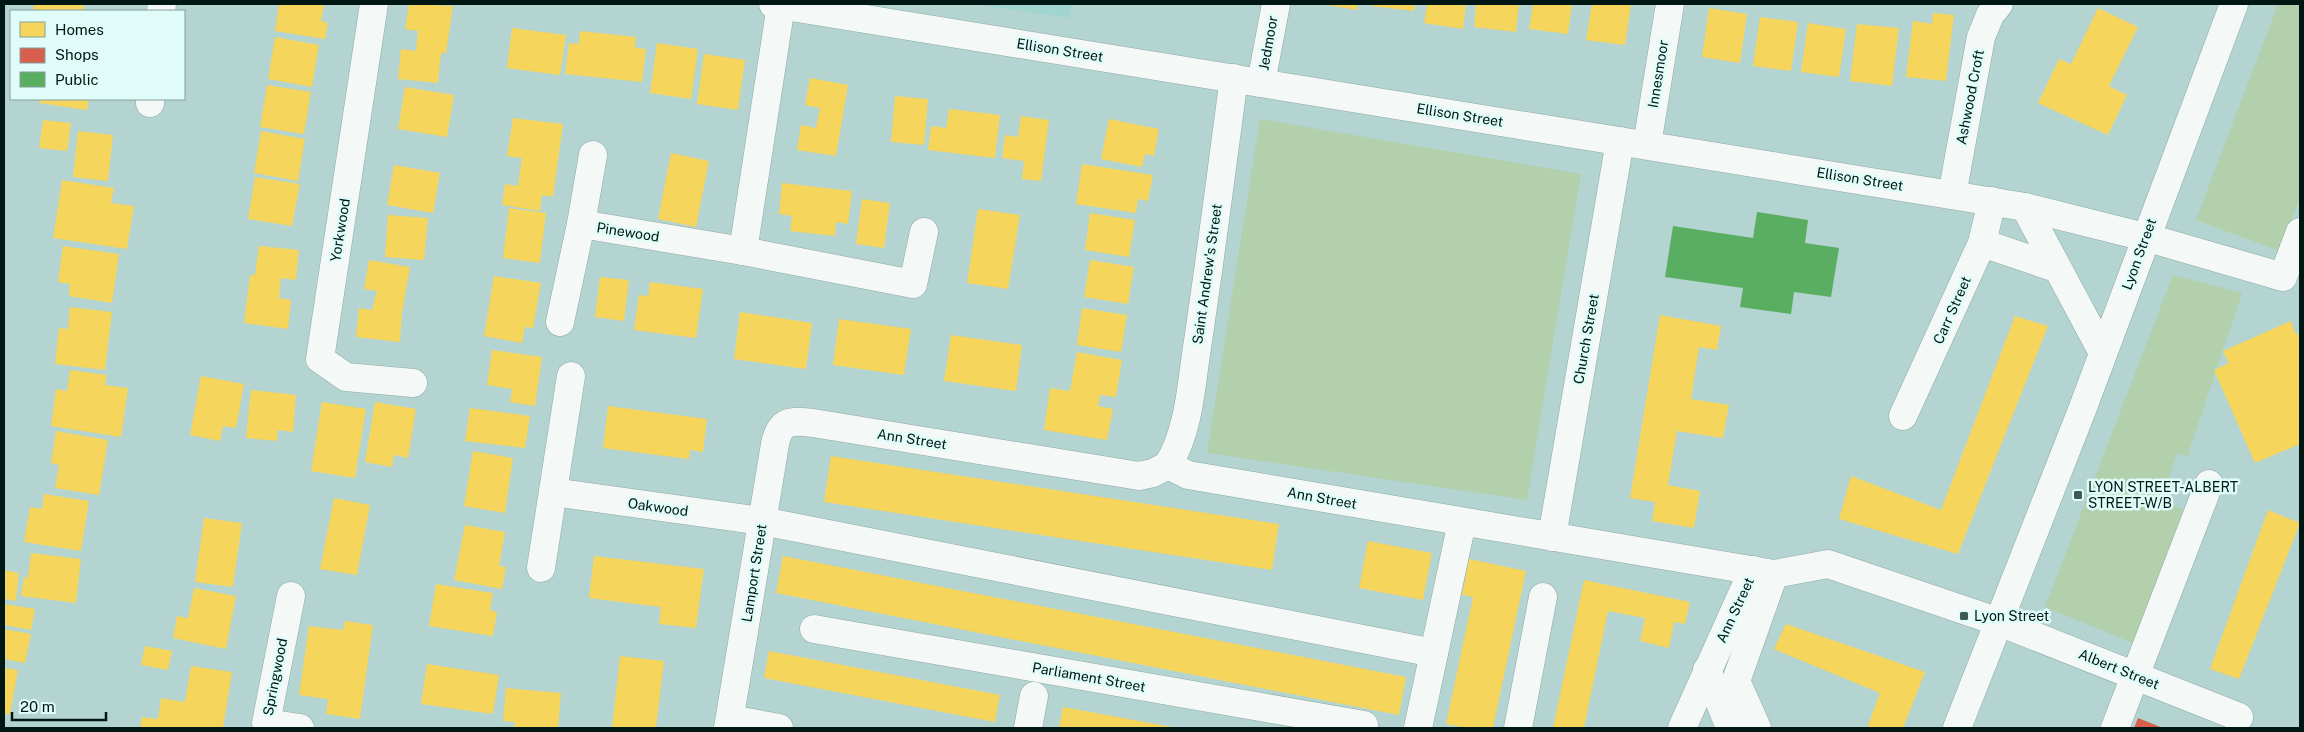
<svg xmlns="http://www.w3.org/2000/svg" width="2304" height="732" viewBox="0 0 2304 732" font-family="'Public Sans',sans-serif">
<rect width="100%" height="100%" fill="#b3d4d0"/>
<polygon fill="#a1d6cf" points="973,4 1072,4 1069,18"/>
<g fill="#b2d0ac">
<polygon points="2278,4 2300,4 2300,197 2280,251 2196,220"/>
<polygon points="1260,119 1581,174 1527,500 1207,453"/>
<polygon points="2173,275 2242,293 2187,457 2177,453 2162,499 2187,512 2133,643 2045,607"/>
</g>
<g fill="#f6d55c">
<polygon points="34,4 84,4 83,11 33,11"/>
<polygon points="279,4 324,4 321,21 328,23 325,39 275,31"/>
<polygon points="409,4 453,6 446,53 441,53 438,83 398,79 401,49 416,51 418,31 405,29"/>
<polygon points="1322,4 1358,4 1357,10"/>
<polygon points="1372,4 1415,4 1414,11 1372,6"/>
<polygon points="1427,4 1466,4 1463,29 1424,23"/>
<polygon points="1476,4 1519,4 1516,32 1474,27"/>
<polygon points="1533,4 1572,4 1568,34 1529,29"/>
<polygon points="1592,4 1631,4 1625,45 1586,40"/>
<polygon points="1709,8 1747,14 1740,63 1702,57"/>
<polygon points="2098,8 2138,27 2109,86 2127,95 2108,135 2038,103 2059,59 2071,64"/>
<polygon points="1933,13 1954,15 1946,81 1906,77 1913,21 1932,24"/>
<polygon points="1760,17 1798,22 1791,71 1753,66"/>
<polygon points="1808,23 1846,29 1839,77 1801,72"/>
<polygon points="1857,24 1899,28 1892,86 1850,81"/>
<polygon points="512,28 566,35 560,75 507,68"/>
<polygon points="580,31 636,37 635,48 646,49 642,82 565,74 569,43 579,44"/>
<polygon points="275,37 319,45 312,87 268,79"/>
<polygon points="657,43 698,49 691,99 650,93"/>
<polygon points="704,54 745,60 738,110 697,104"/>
<polygon points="810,78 848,85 836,156 797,150 801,125 816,128 820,108 805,105"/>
<polygon points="267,85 311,92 304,134 260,127"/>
<polygon points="405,87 454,95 447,137 398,129"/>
<polygon points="895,96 928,99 924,145 891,142"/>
<polygon points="40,99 89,99 87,110 39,103"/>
<polygon points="949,109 1000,115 995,158 928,150 931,126 946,128"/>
<polygon points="1021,116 1049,120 1041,181 1022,179 1024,161 1002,158 1005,135 1018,137"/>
<polygon points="513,118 563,124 553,197 542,195 540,211 502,205 505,184 518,186 522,158 507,156"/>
<polygon points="1109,119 1159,129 1154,156 1145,154 1142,167 1101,159"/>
<polygon points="43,120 71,123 67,151 39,148"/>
<polygon points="78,131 113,135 108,181 73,177"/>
<polygon points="261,131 305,139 298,181 254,173"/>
<polygon points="671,153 709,161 696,227 658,219"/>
<polygon points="1082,164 1153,175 1148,201 1138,199 1136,213 1076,204"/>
<polygon points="394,165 440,173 433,213 387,205"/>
<polygon points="255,177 300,184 292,226 248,219"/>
<polygon points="62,180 114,188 111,203 134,206 127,249 53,238"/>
<polygon points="782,183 852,191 848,224 836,222 835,236 790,231 792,216 779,214"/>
<polygon points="862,199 890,203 884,248 856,244"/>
<polygon points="509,208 546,213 540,263 503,258"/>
<polygon points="978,209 1020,215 1008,289 967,283"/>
<polygon points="1090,213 1135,220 1129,257 1085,250"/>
<polygon points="388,215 428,218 424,260 385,257"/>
<polygon points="63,246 119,254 112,303 69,296 70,284 58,282"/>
<polygon points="259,246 299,250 296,280 281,278 279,298 291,300 288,329 244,323 250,275 255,275"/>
<polygon points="369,260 410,267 402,313 400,342 356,337 359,308 372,310 377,291 364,289"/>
<polygon points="1090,260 1134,267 1128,304 1084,297"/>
<polygon points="494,276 541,283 533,328 525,327 522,343 484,336"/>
<polygon points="600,277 629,280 624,321 595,317"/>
<polygon points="650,282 703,289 696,338 634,330 639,295 648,296"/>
<polygon points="70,307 112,312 105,370 55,364 59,328 68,329"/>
<polygon points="1082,308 1127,315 1121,352 1077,345"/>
<polygon points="740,312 812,323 806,369 734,359"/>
<polygon points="1660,315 1721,326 1717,350 1699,347 1691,399 1729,405 1723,438 1677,431 1668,485 1700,491 1694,528 1652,521 1655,502 1630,498"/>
<polygon points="2015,316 2048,326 1958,554 1839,519 1851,476 1941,510"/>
<polygon points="839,319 911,329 904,375 833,365"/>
<polygon points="2291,321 2296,335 2300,333 2300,444 2255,463 2214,370 2229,363 2223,351"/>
<polygon points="951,335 1022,345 1016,391 944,381"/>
<polygon points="492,350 542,357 535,406 510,402 512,389 487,385"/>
<polygon points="1077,352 1122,360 1116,397 1100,395 1098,406 1113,409 1107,440 1044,430 1050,388 1070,391"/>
<polygon points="70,370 107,375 105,385 128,388 121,437 51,426 56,389 67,391"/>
<polygon points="201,376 244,384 236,428 223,426 220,441 190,435"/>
<polygon points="251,390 296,395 293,432 278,430 277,441 246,438"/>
<polygon points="322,402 366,409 355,478 311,471"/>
<polygon points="375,402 416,409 408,458 394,455 392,467 365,462"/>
<polygon points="608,406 707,419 703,452 690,450 689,459 603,448"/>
<polygon points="470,408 530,416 525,448 465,441"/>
<polygon points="56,431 108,440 99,495 55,488 59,465 51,463"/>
<polygon points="473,451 513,458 505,513 464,506"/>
<polygon points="831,456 1279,524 1272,570 824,502"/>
<polygon points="44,494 89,501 81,551 24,542 30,507 42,509"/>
<polygon points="334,498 370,505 357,575 320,569"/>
<polygon points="2268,510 2300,523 2239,679 2210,669"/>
<polygon points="204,518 242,523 233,587 195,582"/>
<polygon points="465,525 505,532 499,566 506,567 502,589 454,580"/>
<polygon points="1368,541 1432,553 1423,600 1359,588"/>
<polygon points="31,553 81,559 76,603 21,596 24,577 28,578"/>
<polygon points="594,556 704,569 696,628 659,624 661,607 589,598"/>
<polygon points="783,556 1406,677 1399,715 776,593"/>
<polygon points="1469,559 1526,571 1493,728 1466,728 1446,724 1473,597 1462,595"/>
<polygon points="4,570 19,573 16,601 4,599"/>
<polygon points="1584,580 1690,602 1685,624 1674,622 1669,648 1640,641 1645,618 1608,611 1584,728 1553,728"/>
<polygon points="436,584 493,593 490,610 497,612 493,636 429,626"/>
<polygon points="194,588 236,596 226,649 173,638 177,616 188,618"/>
<polygon points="4,604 35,609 31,630 4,625"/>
<polygon points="345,621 373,625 360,719 326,714 328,699 299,695 309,626 343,630"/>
<polygon points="1786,624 1925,672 1903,728 1867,728 1880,693 1774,649"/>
<polygon points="4,629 31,634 25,663 4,659"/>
<polygon points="145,646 172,651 168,670 141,665"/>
<polygon points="769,651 1000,695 995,722 764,678"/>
<polygon points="620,656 664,661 656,728 612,728"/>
<polygon points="427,664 499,675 493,714 421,704"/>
<polygon points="191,666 232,672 223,728 140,728 142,717 158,719 161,698 185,702"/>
<polygon points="4,668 18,670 10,715 4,713"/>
<polygon points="506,688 561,693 558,728 514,728 515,722 503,721"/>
<polygon points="1063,707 1172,727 1172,728 1059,728"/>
</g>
<polygon fill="#d6604d" points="2138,718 2163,728 2134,728"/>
<polygon fill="#5aae61" points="1757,212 1808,220 1805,243 1839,248 1831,297 1794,292 1791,314 1740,307 1743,288 1665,277 1673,226 1753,238"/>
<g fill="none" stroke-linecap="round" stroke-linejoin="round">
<defs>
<g id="minor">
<polyline points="374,4 320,359 346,377 413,383"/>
<polyline points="773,4 2025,207 2145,237 2283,277 2300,232"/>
<polyline points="161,11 162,4"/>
<polyline points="1261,83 1276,4"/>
<polyline points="150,103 150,99"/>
<polyline points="1647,145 1670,4"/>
<polyline points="1952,195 1981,37 1990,15 1999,4"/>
<polyline points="2025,207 2103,353"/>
<polyline points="581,224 593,155"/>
<polyline points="1982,243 2056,268"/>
<polyline points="743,251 913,284 924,232"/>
<polyline points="560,322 581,224 743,251 781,5"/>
<polyline points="1903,416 1982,243 1992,201"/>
<polyline points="1168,465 1188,475 1774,574 1736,681 1757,728"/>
<path d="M1168,465C1190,429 1191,383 1198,341C1211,254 1222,166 1234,78"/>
<polyline points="553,492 762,521 1434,653"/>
<polyline points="1552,537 1620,141"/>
<polyline points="541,568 571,376"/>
<polyline points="1774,574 1828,564 1999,622 2239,717"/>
<polyline points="291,596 266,723 300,728"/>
<polyline points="814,629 1364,725"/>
<polyline points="1707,670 1730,728"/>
<polyline points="730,719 779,728"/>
<path d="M728,728L775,444C780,420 791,420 813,423L1139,476L1153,473L1168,465"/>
<polyline points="1028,728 1034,696"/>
<polyline points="1418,728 1462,522"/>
<polyline points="1518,728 1543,597"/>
<polyline points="1682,728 1753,570"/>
<polyline points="2115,728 2209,484"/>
</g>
<polyline id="major" points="1957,728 2082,410 2234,4"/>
</defs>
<use href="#minor" stroke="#8fa9a6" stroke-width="29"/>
<use href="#major" stroke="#8fa9a6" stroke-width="29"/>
<use href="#minor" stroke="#f4f9f8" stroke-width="28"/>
<use href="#major" stroke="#f4f9f8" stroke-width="28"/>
</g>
<g fill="#3f5956" stroke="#dffcf8" stroke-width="2">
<rect x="2073" y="490" width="10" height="10" rx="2.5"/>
<rect x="1959" y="611" width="10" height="10" rx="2.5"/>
</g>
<g text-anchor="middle" stroke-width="5" stroke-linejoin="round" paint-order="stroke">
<g font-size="14" fill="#011714" stroke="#dffcf8">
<text transform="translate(1268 43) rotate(-80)" y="5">Jedmoor</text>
<text transform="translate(1060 50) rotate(9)" y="5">Ellison Street</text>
<text transform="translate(1658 74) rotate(-81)" y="5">Innesmoor</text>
<text transform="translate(1970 97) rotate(-79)" y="5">Ashwood Croft</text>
<text transform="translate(1460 115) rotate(9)" y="5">Ellison Street</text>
<text transform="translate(1860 179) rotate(9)" y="5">Ellison Street</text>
<text transform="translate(340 230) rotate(-81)" y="5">Yorkwood</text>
<text transform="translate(628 232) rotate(9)" y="5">Pinewood</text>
<text transform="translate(2139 254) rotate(-70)" y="5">Lyon Street</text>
<text transform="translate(1207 274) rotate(-82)" y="5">Saint Andrew's Street</text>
<text transform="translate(1952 310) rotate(-66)" y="5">Carr Street</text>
<text transform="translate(1586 339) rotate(-80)" y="5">Church Street</text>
<text transform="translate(912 439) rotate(9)" y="5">Ann Street</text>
<text transform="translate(1322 498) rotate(10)" y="5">Ann Street</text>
<text transform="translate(658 507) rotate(8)" y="5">Oakwood</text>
<text transform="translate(754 573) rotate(-81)" y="5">Lamport Street</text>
<text transform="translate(1735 610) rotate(-65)" y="5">Ann Street</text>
<text transform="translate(2119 669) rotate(22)" y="5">Albert Street</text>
<text transform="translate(275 677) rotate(-79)" y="5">Springwood</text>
<text transform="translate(1089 677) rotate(10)" y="5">Parliament Street</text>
</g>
<g font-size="14" fill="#011714" stroke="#dffcf8" text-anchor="start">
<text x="2088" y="492">LYON STREET-ALBERT<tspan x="2088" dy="16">STREET-W/B</tspan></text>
<text x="1974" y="621">Lyon Street</text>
</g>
</g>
<rect width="2304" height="732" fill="none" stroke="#011714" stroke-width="10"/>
<rect x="10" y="10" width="175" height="90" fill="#dffcf8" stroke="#86a09d"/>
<rect x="20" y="22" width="25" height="15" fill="#f6d55c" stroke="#86a09d"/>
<text x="55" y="35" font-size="15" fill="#011714">Homes</text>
<rect x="20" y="48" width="25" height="15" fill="#d6604d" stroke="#86a09d"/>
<text x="55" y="60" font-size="15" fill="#011714">Shops</text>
<rect x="20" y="72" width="25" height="15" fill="#5aae61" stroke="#86a09d"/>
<text x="55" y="85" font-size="15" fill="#011714">Public</text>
<path d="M12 712v8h94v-8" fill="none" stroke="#011714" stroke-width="2.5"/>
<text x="20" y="712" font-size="15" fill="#011714" stroke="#dffcf8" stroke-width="4" paint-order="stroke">20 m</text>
</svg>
